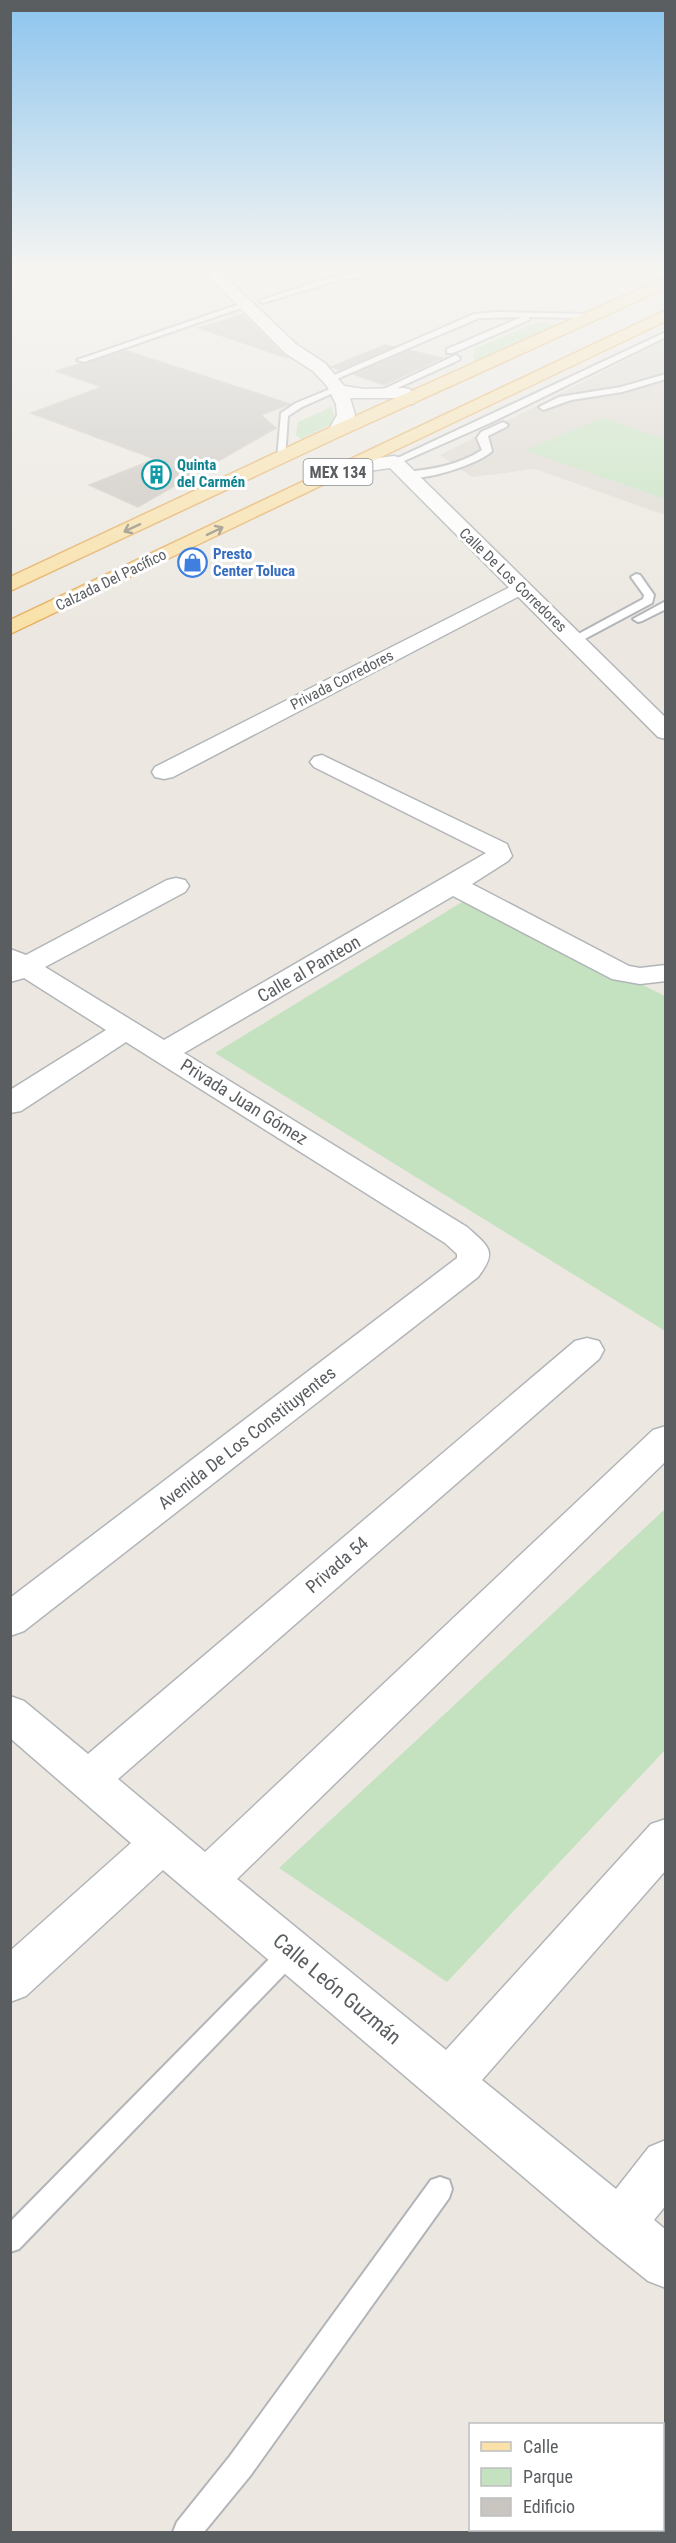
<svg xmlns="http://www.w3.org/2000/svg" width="676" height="2543" viewBox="0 0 676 2543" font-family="'Roboto Condensed',sans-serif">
<rect width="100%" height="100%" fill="#ece8e1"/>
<polygon fill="#ded9d2" points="665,340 665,515 535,469 472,477 440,455"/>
<g fill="#c4e2bf">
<polygon points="410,270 479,270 450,280"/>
<polygon points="535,323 565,324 474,363 474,349"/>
<polygon points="330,404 336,422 301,439 296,435 298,422 329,408"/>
<polygon points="602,418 665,439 665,499 525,450"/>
<polygon points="467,899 665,996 665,1331 215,1053"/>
<polygon points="665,1509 665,1750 447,1982 279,1868"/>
</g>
<g fill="#c9c5c0" stroke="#d0c9c0" stroke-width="1.5">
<polygon points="243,314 283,355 288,358 198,328"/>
<polygon points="385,345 393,347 340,370 331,367"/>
<polygon points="124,350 290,404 261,415 276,428 138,507 89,485 155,459 31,413 102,387 56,371"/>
<polygon points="409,350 442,358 384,385 353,374"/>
</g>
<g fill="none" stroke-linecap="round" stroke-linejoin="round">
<defs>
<g id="lane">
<polygon points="378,270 393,270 332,282 263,303 259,301 328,278"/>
<polygon points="243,303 250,305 84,362 77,360"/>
<polygon points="497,312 589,314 593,316 589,318 529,317 529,320 453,353 447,353 447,349 522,317 479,318 332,381 325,379 474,314"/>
<polygon points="666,332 666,337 490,423 397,464 389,462"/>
<polygon points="456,355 460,358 459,360 378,397 371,395"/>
<polygon points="666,374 666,379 622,392 571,400 543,410 539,407 559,397 621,387"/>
<polygon points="335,387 342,389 302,407 288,416 285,458 277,460 281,413 296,403"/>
<path d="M503,422L508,425L506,427L488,436L492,451C479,464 417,485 402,475L407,472C434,469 459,465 482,450L477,438L481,432Z"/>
<polygon points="636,574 640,575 654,595 652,603 579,642 571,642 571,638 643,599 644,595 631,577"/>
<polygon points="666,601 666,609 642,621 638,622 633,619"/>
<polygon points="292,1941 300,1944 303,1951 300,1958 19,2249 10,2252 10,2222 284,1944"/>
<polygon points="440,2177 449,2180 452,2189 449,2198 250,2476 204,2532 173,2532 177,2522 230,2456 431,2180"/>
</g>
<g id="street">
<polygon points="520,582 527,584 530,588 527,592 173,777 164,779 155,777 152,772 155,767"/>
<path d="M322,755L507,844L512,856L508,861L472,884L629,966L640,968L666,965V981L640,984L612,979L453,896L184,1053L467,1227C489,1247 498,1251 478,1277L24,1631L10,1636V1598L457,1258V1254L445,1243L126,1042L21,1111L10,1113V1090L106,1030L24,978L10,982V949L26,955L167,880L176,878L185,880L189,886L185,892L45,967L164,1040L486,853L314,767L310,762L314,757Z"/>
<polygon points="587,1338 599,1341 604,1350 599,1359 118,1779 205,1852 653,1430 666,1426 666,1461 237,1879 446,2050 651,1824 666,1819 666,1870 482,2080 616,2189 649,2147 666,2140 666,2205 654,2220 666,2230 666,2288 648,2281 601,2243 163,1870 26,1996 10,2002 10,1951 131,1843 10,1738 10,1696 24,1701 88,1754 575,1341"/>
</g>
<g id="secondary">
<polygon points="203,270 218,270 297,345 325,363 344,386 364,389 404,388 410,389 416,400 413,404 401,404 398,398 350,398 355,415 343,435 331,435 328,431 337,415 336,404 327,386 313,371 285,353"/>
<polygon points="394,456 401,458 666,718 666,739 658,737 390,468 347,474 340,472 338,468 340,464 347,462"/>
</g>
<g id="primary">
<polygon points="666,277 666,288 343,435 10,591 10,577 331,427"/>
<polygon points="666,310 666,321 10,634 10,620"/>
</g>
</defs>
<use href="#lane" stroke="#b2b5b8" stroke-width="4"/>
<use href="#street" stroke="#b2b5b8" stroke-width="3"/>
<use href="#secondary" stroke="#b1b5b8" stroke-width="3"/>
<use href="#primary" stroke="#e6ae5f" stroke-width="3"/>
<use href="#lane" fill="#fff" fill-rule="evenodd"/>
<use href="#street" fill="#fff" fill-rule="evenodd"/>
<use href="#secondary" fill="#fff" fill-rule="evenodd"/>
<use href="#primary" fill="#f9e1a9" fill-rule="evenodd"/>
</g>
<defs><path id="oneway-shaft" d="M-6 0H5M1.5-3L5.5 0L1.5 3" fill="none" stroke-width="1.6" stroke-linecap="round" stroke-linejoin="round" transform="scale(1.5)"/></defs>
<g stroke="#928c7a">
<use href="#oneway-shaft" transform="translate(132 528) rotate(155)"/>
<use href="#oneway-shaft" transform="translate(215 531) rotate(-26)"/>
</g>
<linearGradient id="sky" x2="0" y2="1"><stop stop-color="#8dc5ee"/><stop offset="0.43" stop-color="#f6f5f2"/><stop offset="1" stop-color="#f6f5f2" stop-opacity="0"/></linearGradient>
<rect width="676" height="626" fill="url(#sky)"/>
<defs>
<symbol id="building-ring" viewBox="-11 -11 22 22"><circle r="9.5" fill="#fff" stroke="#0f9aa8" stroke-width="1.5"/><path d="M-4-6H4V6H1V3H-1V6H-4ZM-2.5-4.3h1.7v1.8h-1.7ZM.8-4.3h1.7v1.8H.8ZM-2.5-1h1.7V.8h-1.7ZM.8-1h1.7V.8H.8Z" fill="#0f9aa8"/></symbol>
<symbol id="shop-ring" viewBox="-11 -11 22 22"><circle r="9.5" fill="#fff" stroke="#3f7fe0" stroke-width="1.5"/><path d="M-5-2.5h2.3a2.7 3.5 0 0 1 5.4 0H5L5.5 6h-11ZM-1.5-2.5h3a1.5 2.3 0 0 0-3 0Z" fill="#3f7fe0"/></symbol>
</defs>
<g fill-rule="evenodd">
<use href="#building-ring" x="140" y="458" width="33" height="33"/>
<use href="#shop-ring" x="176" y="546" width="33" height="33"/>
</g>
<g text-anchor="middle" stroke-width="6" stroke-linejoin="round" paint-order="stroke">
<g font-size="15" font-weight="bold" fill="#0d838f" stroke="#fff" text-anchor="start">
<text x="177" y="470">Quinta<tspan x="177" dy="17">del Carmén</tspan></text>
</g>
<g font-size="15" font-weight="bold" fill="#366cbe" stroke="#fff" text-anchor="start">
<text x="213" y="559">Presto<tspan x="213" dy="17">Center Toluca</tspan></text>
</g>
<g font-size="15" fill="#5a5e61" stroke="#fff">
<text transform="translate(111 580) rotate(-26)" y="5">Calzada Del Pacífico</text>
<text transform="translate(513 580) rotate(44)" y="5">Calle De Los Corredores</text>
<text transform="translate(342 680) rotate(-27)" y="5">Privada Corredores</text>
</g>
<rect fill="#fff" stroke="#8c8e90" stroke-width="1.5" x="303.5" y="459" width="69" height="26" rx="4.5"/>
<g font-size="16" font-weight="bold" fill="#5a5e61">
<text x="338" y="478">MEX 134</text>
</g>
<g font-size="18" fill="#5a5e61" stroke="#fff">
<text transform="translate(309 969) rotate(-30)" y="6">Calle al Panteon</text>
<text transform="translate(244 1102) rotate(32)" y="6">Privada Juan Gómez</text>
<text transform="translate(247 1438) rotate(-38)" y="6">Avenida De Los Constituyentes</text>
<text transform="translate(337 1565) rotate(-41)" y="6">Privada 54</text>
</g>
<g font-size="21" fill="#5a5e61" stroke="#fff">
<text transform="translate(337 1989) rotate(40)" y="7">Calle León Guzmán</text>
</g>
</g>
<rect width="676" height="2543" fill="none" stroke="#5a5e61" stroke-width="24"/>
<rect x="469" y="2423" width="195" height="108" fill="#ffffff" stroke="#bdbfc0" stroke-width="1.5"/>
<rect x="481" y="2442" width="30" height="9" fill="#f9e1a9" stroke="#bdbfc0" stroke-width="1.5"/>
<text x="523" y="2453" font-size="18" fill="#5a5e61">Calle</text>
<rect x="481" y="2468" width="30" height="18" fill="#c4e2bf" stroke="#bdbfc0" stroke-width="1.5"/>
<text x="523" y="2483" font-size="18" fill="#5a5e61">Parque</text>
<rect x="481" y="2498" width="30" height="18" fill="#c9c5c0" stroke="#bdbfc0" stroke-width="1.5"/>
<text x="523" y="2513" font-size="18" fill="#5a5e61">Edificio</text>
</svg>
